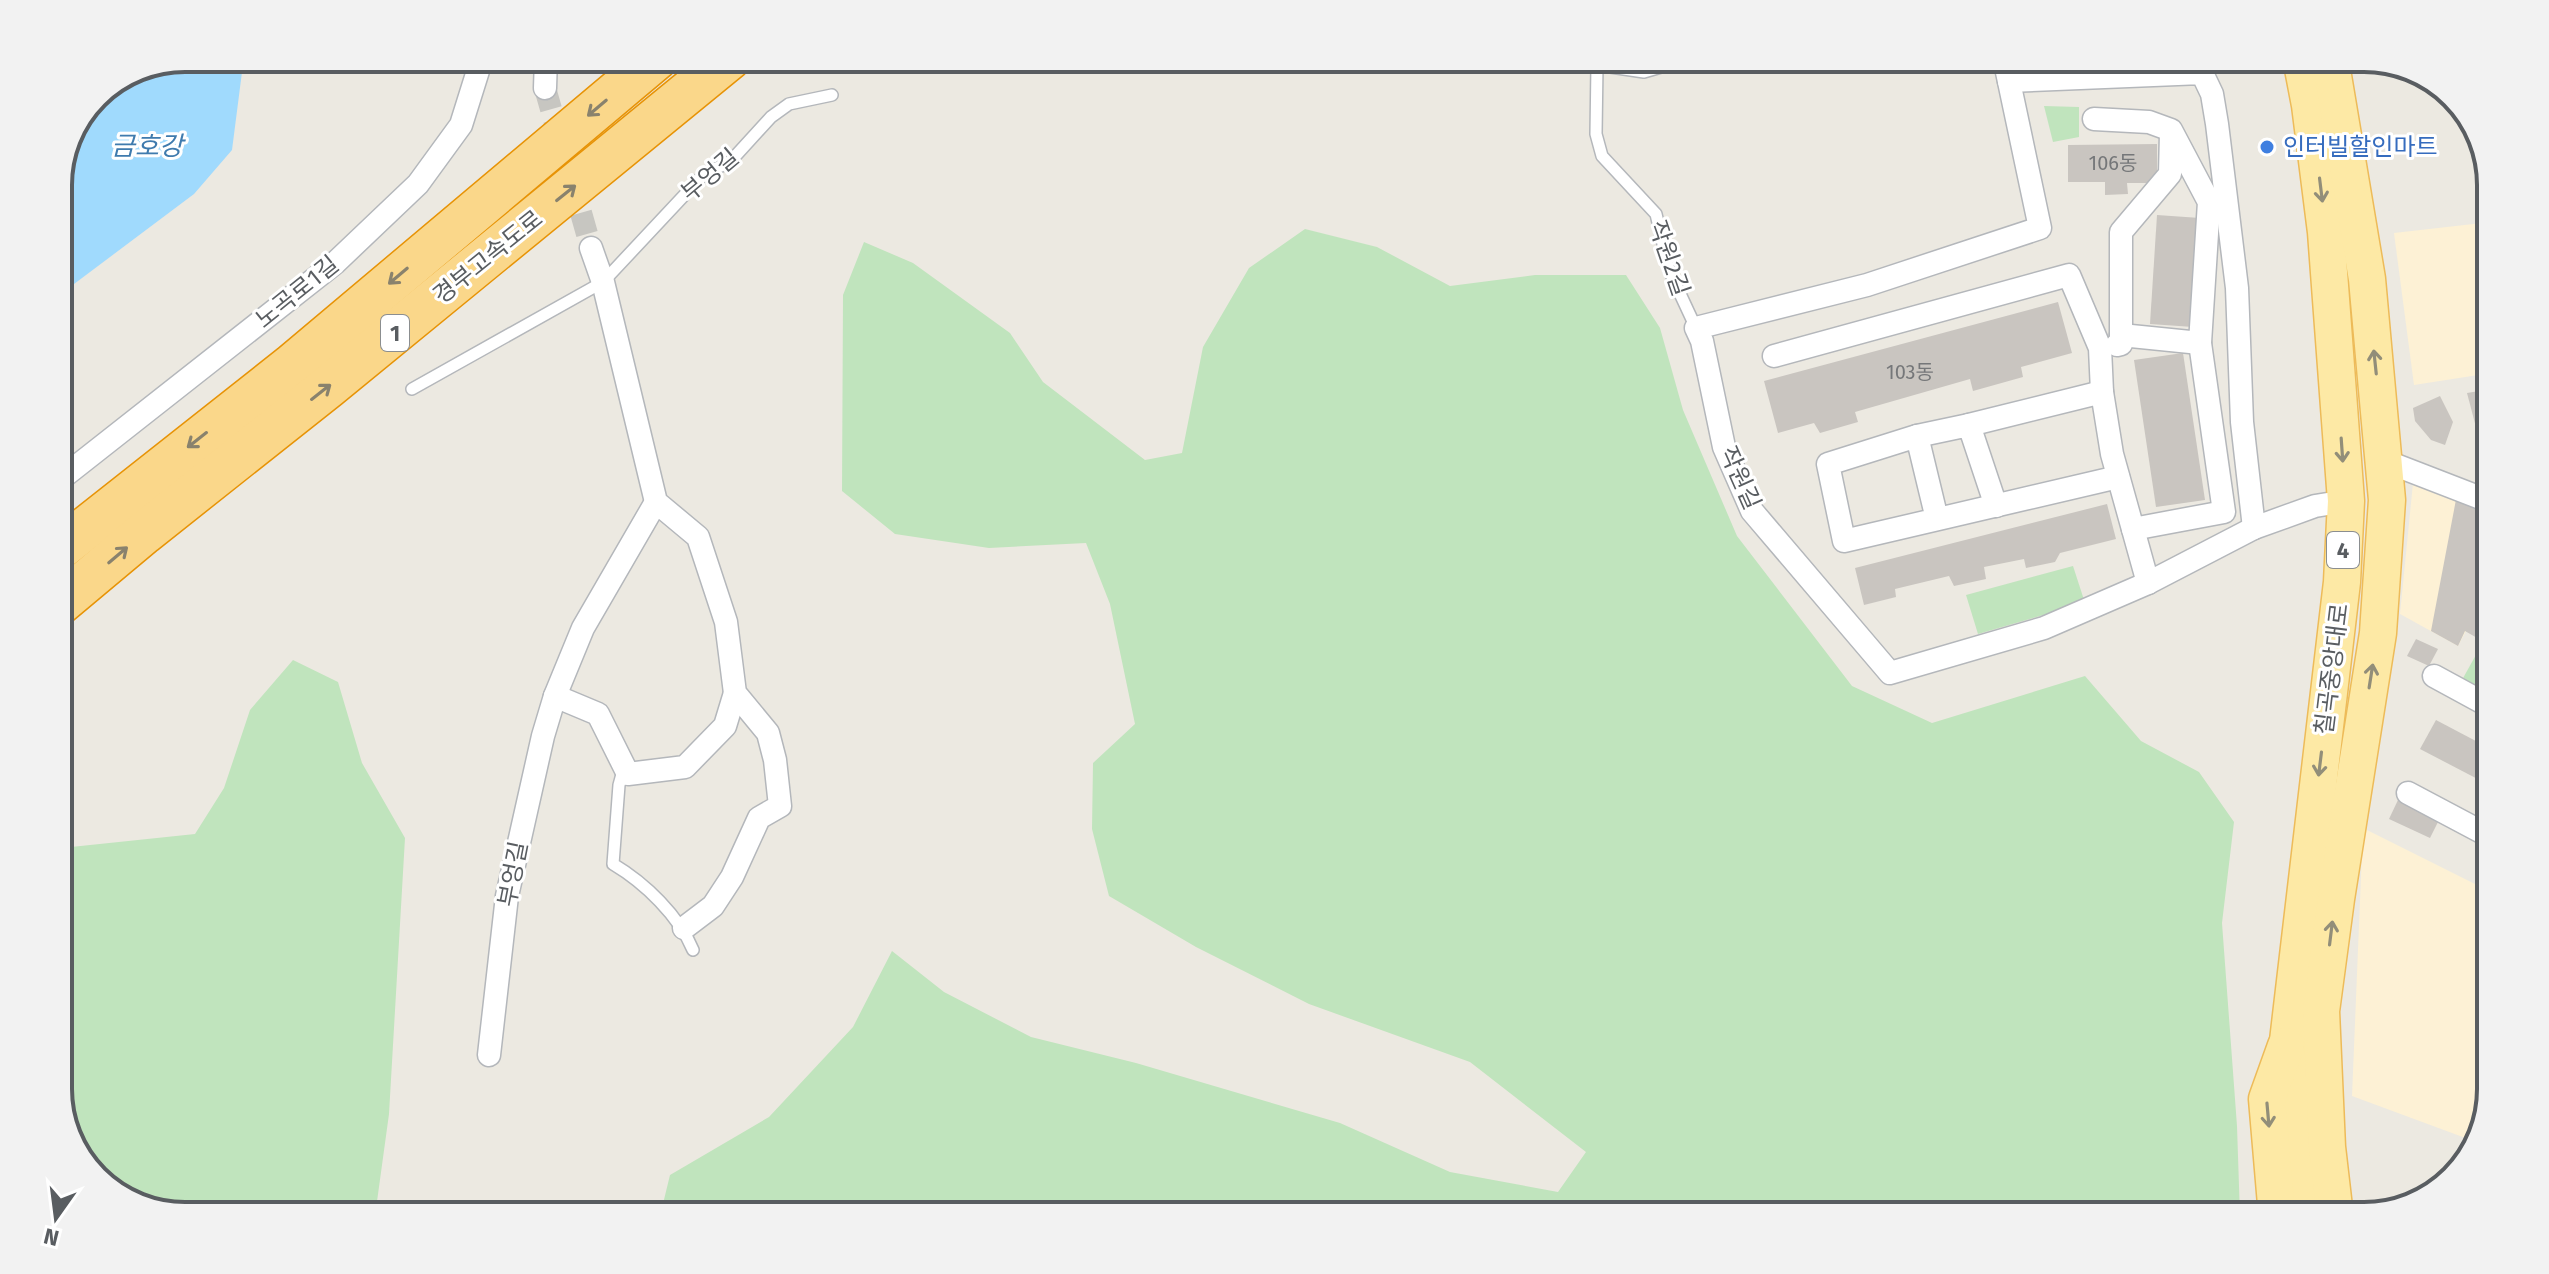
<svg xmlns="http://www.w3.org/2000/svg" width="2549" height="1274" viewBox="0 0 2549 1274" font-family="'Fira Sans','Noto Sans KR',sans-serif">
<rect width="100%" height="100%" fill="#ece9e1"/>
<g fill="#fdf1d5">
<polygon points="2491,222 2491,373 2414,385 2394,233"/>
<polygon points="2414,473 2491,502 2466,631 2458,646 2400,614"/>
<polygon points="2363,828 2491,892 2491,1089 2479,1143 2352,1096"/>
</g>
<g fill="#c0e4bd">
<polygon points="2044,106 2079,107 2079,137 2053,142"/>
<polygon points="1305,229 1377,247 1450,286 1535,275 1626,275 1660,328 1683,410 1737,536 1852,686 1932,723 2085,676 2141,741 2199,772 2234,822 2222,923 2237,1126 2240,1216 660,1216 670,1175 769,1117 853,1027 892,951 944,992 1031,1037 1136,1063 1340,1123 1450,1172 1558,1192 1586,1152 1470,1062 1309,1004 1196,947 1109,896 1092,829 1093,763 1135,724 1110,604 1086,543 989,548 895,534 842,491 843,295 864,242 913,263 1010,333 1043,382 1145,460 1182,453 1203,347 1249,268"/>
<polygon points="2073,566 2085,603 1978,634 1966,595"/>
<polygon points="2477,653 2491,660 2491,695 2462,680"/>
<polygon points="293,660 338,682 362,763 405,838 389,1114 375,1216 185,1216 129,1203 80,1160 58,1098 58,845 71,847 195,834 224,788 250,710"/>
</g>
<polygon fill="#a0dafd" points="185,58 252,58 242,72 232,150 194,194 58,296 58,177 96,95"/>
<g fill="#c9c5c0">
<polygon points="2381,62 2412,69 2384,73"/>
<polygon points="2157,144 2157,183 2127,183 2128,194 2105,195 2105,182 2068,182 2068,145"/>
<polygon points="2157,215 2200,218 2193,327 2150,324"/>
<polygon points="2058,302 2072,353 2021,367 2023,377 1973,391 1970,379 1855,412 1858,422 1820,433 1814,423 1778,433 1764,381"/>
<polygon points="2183,353 2205,500 2156,507 2134,360"/>
<polygon points="2491,389 2491,436 2477,431 2467,393"/>
<polygon points="2440,396 2453,422 2445,445 2431,440 2415,421 2413,408"/>
<polygon points="2458,489 2491,502 2491,646 2465,631 2458,646 2431,631"/>
<polygon points="2107,504 2116,539 2060,553 2055,562 2026,568 2024,559 1984,567 1986,579 1954,586 1949,576 1895,589 1896,597 1864,605 1855,568"/>
<polygon points="2416,639 2438,649 2429,666 2407,656"/>
<polygon points="2436,720 2491,749 2491,786 2420,749"/>
<polygon points="2398,800 2439,820 2430,838 2389,819"/>
<polygon points="2489,1092 2490,1092 2479,1143 2469,1139"/>
</g>
<g fill="none" stroke-linecap="round" stroke-linejoin="round">
<g stroke="#c7c6c1" stroke-width="22" stroke-dasharray="22 11" stroke-linecap="butt">
<polyline points="545,88 561,144"/>
<polyline points="572,181 591,248"/>
</g>
<defs>
<g id="service">
<polyline points="1692,58 1644,72 1597,65 1596,134 1602,156 1656,214 1669,270 1696,328"/>
<polyline points="412,389 603,282 706,172 729,163 771,117 789,104 832,95"/>
<path d="M624,767L619,785L613,864C645,883 679,916 693,950"/>
</g>
<g id="minor">
<polyline points="2004,58 2040,228 1867,285 1696,328 1702,341 1724,447 1752,511 1890,673 2044,628 2148,583 2254,528 2315,506 2346,501"/>
<polyline points="2009,81 2202,73 2212,94 2217,124 2237,288 2242,422 2254,528"/>
<polyline points="545,88 546,58"/>
<polyline points="2094,119 2149,122 2171,130 2209,202 2200,343 2121,335"/>
<polyline points="591,248 603,282 656,502 698,537 726,622 735,693 768,733 775,760 780,806 759,818 732,877 713,906 684,928"/>
<polyline points="2117,345 2121,344 2121,232 2170,174 2171,133"/>
<polyline points="1774,356 2069,275 2100,348 2102,392 2112,454 2148,583"/>
<polyline points="1969,425 2102,392"/>
<polyline points="1917,436 1969,425 1996,506"/>
<polyline points="2385,461 2491,502"/>
<polyline points="58,481 335,263 418,184 461,125 482,58"/>
<polyline points="1937,519 1917,436 1828,464 1844,541 2118,477"/>
<polyline points="2133,529 2224,512 2200,343"/>
<polyline points="2434,676 2491,707"/>
<polyline points="555,696 598,714 628,774 685,767 725,726 735,693"/>
<polyline points="2408,793 2491,837"/>
<polyline points="489,1055 507,896 543,736 555,696 583,628 656,502"/>
</g>
<g id="primary">
<polyline points="2301,58 2310,105 2326,232 2346,501 2342,582 2288,1041 2304,1216"/>
<polyline points="2330,58 2367,279 2387,500 2378,633 2336,899 2321,1011 2327,1147 2335,1216"/>
<polyline points="2277,1216 2267,1099 2286,1046"/>
</g>
<g id="motorway">
<polyline points="58,550 291,366 657,58"/>
<polyline points="58,605 144,533 328,387 730,58"/>
</g>
</defs>
<use href="#service" stroke="#b4b7bb" stroke-width="14"/>
<use href="#minor" stroke="#b4b7bb" stroke-width="25"/>
<use href="#primary" stroke="#edbb59" stroke-width="39"/>
<use href="#motorway" stroke="#e79306" stroke-width="45"/>
<use href="#service" stroke="#fff" stroke-width="11"/>
<use href="#minor" stroke="#fff" stroke-width="22"/>
<use href="#primary" stroke="#fde9a5" stroke-width="36"/>
<use href="#motorway" stroke="#fad78a" stroke-width="42"/>
</g>
<defs><path id="oneway-shaft" d="M-6 0H5M1.5-3L5.5 0L1.5 3" fill="none" stroke-width="1.6" stroke-linecap="round" stroke-linejoin="round" transform="scale(2)"/></defs>
<g stroke="#89826d">
<use href="#oneway-shaft" transform="translate(597 108) rotate(140)"/>
<use href="#oneway-shaft" transform="translate(566 193) rotate(-39)"/>
<use href="#oneway-shaft" transform="translate(398 276) rotate(140)"/>
<use href="#oneway-shaft" transform="translate(321 392) rotate(-38)"/>
<use href="#oneway-shaft" transform="translate(197 440) rotate(142)"/>
<use href="#oneway-shaft" transform="translate(118 555) rotate(-40)"/>
</g>
<g stroke="#928e79">
<use href="#oneway-shaft" transform="translate(2321 190) rotate(83)"/>
<use href="#oneway-shaft" transform="translate(2375 362) rotate(-96)"/>
<use href="#oneway-shaft" transform="translate(2342 450) rotate(86)"/>
<use href="#oneway-shaft" transform="translate(2371 676) rotate(-81)"/>
<use href="#oneway-shaft" transform="translate(2320 764) rotate(97)"/>
<use href="#oneway-shaft" transform="translate(2331 933) rotate(-83)"/>
<use href="#oneway-shaft" transform="translate(2268 1115) rotate(85)"/>
</g>
<circle fill="#3f7fe0" stroke="#fff" stroke-width="3" cx="2267" cy="147" r="8"/>
<g text-anchor="middle" stroke-width="6" stroke-linejoin="round" paint-order="stroke">
<g font-size="20" fill="#757779">
<text x="2113" y="170">106동</text>
<text x="1910" y="379">103동</text>
</g>
<g fill="#fff" stroke="#8b8e90" stroke-width="2">
<rect x="381" y="315" width="28" height="36" rx="6"/>
<rect x="2327" y="532" width="32" height="36" rx="6"/>
</g>
<g font-size="22" font-weight="bold" fill="#595d61">
<text x="395" y="341">1</text>
<text x="2343" y="558">4</text>
</g>
<g font-size="24" fill="#366cbe" stroke="#fff" text-anchor="start">
<text x="2283" y="155">인터빌할인마트</text>
</g>
<g font-size="24" fill="#595d61" stroke="#fff">
<text transform="translate(710 175) rotate(-40)" y="8">부엉길</text>
<text transform="translate(488 257) rotate(-39)" y="8">경부고속도로</text>
<text transform="translate(1669 258) rotate(71)" y="8">작원2길</text>
<text transform="translate(297 292) rotate(-39)" y="8">노곡로1길</text>
<text transform="translate(1740 478) rotate(66)" y="8">작원길</text>
<text transform="translate(2332 669) rotate(-83)" y="8">칠곡중앙대로</text>
<text transform="translate(513 874) rotate(-79)" y="8">부엉길</text>
</g>
<g font-size="26" font-style="italic" fill="#3f7bae" stroke="#fff">
<text x="147" y="155">금호강</text>
</g>
</g>
<path d="M0 0H2549V1274H0ZM185 72H2364A113 113 0 0 1 2477 185V1089A113 113 0 0 1 2364 1202H185A113 113 0 0 1 72 1089V185A113 113 0 0 1 185 72Z" fill="#f2f2f2" fill-rule="evenodd"/>
<path fill="none" stroke="#595d61" stroke-width="4" d="M185 72H2364A113 113 0 0 1 2477 185V1089A113 113 0 0 1 2364 1202H185A113 113 0 0 1 72 1089V185A113 113 0 0 1 185 72Z"/>
<g transform="translate(56 1218) rotate(194)" stroke="#ffffff" stroke-width="6" paint-order="stroke">
<path d="M0-6L14 30L0 20L-14 30Z" fill="#595d61"/>
<text y="-12" font-size="22" font-weight="bold" text-anchor="middle" fill="#595d61">N</text>
</g>
</svg>
